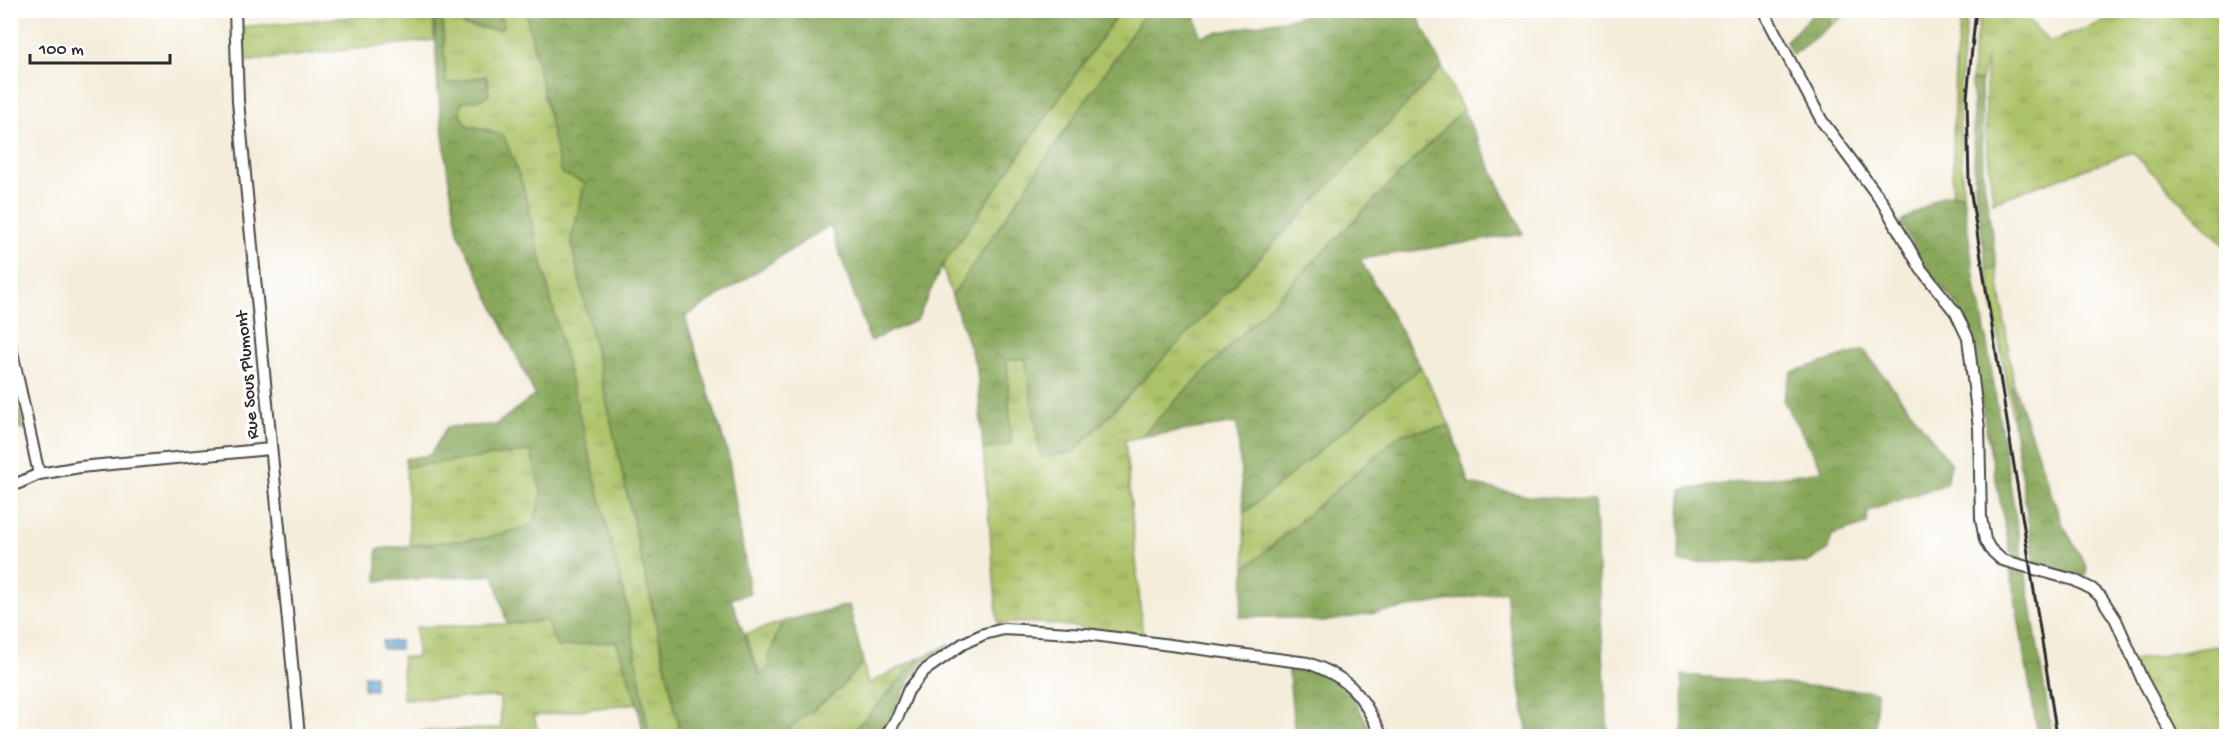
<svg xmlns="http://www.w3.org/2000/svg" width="2237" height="747" viewBox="0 0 2237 747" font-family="'Gochi Hand',sans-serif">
<defs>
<pattern id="grass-tufts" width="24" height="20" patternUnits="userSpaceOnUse" patternTransform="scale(1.5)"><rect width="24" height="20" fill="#acc267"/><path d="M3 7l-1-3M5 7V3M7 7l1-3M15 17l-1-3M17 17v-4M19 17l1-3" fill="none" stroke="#8c9e55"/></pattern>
<pattern id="forest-crowns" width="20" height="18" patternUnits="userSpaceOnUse" patternTransform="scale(1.5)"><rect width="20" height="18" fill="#89a85c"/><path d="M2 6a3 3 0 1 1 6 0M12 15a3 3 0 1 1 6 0" fill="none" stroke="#70894c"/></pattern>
<pattern id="water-rules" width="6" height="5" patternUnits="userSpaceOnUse" patternTransform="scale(1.5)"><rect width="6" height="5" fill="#60a0d2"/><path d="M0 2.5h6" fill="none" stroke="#4f83ab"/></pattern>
</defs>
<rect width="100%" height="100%" fill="#fff"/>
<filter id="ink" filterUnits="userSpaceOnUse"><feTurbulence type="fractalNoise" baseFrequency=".0167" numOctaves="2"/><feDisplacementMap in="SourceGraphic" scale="12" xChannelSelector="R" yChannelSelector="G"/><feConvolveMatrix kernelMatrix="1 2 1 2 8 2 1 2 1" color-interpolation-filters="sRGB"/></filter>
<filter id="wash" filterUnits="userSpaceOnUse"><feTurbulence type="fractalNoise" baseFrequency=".008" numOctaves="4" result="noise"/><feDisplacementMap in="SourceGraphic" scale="24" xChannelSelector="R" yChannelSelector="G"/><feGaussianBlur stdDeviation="1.35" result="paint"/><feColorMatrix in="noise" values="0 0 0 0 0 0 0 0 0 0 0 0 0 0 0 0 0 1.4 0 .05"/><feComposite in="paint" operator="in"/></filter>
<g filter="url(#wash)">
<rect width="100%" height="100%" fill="#f4edda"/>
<g fill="url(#grass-tufts)" stroke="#6c7649" stroke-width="1.5">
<polygon points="1829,10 1851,11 1830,26"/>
<polygon points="416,11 434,11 434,40 242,62 241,27"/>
<polygon points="442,11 472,11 463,19 464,26 499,30 504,24 497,11 526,11 561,172 585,182 571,242 681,736 649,736 629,615 522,183 491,131 467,125 459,111 462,102 481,99 489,85 486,76 446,84"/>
<polygon points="1120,11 1147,11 952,296 942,266"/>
<polygon points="1962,11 1968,11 1962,59 1959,109 1963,195 1952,194 1955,65"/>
<polygon points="1981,11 2021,11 2049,42 2133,11 2226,11 2226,247 2132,152 1993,202 1986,136 1986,57 1981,81 1972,80 1973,55"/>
<path d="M1442,67L1463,110L1140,437L1125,440L1143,637C1103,632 1035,617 998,625L983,449L1011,444L1007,360L1026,358L1041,456L1074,452Z"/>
<polygon points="1997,269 2014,386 2011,388 2016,414 2012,415 1987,270"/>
<polygon points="1421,367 1450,426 1401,434 1245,569 1244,513"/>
<polygon points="531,451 542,495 533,525 487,538 410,545 406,467"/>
<polygon points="546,620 558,647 616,641 637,703 534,716 539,736 392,736 391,733 501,728 500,697 403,699 402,657 417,657 416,627 507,624"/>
<polygon points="782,622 768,658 770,671 760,676 745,634"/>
<polygon points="2226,644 2226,736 2170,736 2126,662"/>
<polygon points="921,657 849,736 779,736 840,689 863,662 868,684"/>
</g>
<g fill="url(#forest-crowns)" stroke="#5a6a44" stroke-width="1.5">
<polygon points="472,10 497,11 504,24 500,30 473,26 464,26 463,19"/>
<polygon points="434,11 442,11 446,84 486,76 489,94 481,99 462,102 459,112 467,125 504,136 522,183 629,615 649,736 644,736 637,703 616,641 557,647 546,620 507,624 494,575 377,581 377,549 487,538 533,525 542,495 531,451 406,467 405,459 430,455 447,427 495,425 535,395 458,232 448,175 438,92"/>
<polygon points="526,11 1120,11 942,266 917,320 870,341 830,225 685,317 728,454 750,593 731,599 759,675 770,670 768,658 782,622 849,605 863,662 840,689 779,736 681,736 571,241 585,183 561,173"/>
<polygon points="1147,11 1194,11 1200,36 1328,11 1415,11 1442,67 1074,452 1041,457 1025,358 1007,360 1011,444 983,449 977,369 952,296"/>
<polygon points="1817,11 1829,11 1830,26 1792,55 1786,41"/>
<polygon points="1972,80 1981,81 1983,174 1997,269 1987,270 1975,189"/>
<polygon points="1463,110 1523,234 1360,259 1421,367 1244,513 1237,423 1140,437"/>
<polygon points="1952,194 1963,195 1977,297 1981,307 2023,563 2010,552 1987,434 1970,331 1959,308 1921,263 1901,222 1942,196"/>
<polygon points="1864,350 1951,464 1946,484 1868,511 1867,524 1832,535 1829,549 1807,563 1679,562 1681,490 1823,471 1783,400 1791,372"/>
<polygon points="2014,386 2061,521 2087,568 2085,576 2078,577 2035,566 2012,415 2016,413 2011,387"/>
<polygon points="10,411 20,411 25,429 11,429"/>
<polygon points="1450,426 1469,484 1528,496 1594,501 1608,736 1528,736 1505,591 1323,622 1284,617 1240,617 1245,569 1401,434"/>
<polygon points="2010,568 2025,569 2052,736 2038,736"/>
<polygon points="951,644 923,664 911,679 880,736 849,736 921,657"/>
<polygon points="1288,665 1322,673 1349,690 1374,736 1295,736"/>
<polygon points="1682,675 1877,692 1875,736 1683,736"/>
</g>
<g fill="url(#water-rules)" stroke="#46667e" stroke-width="1.5">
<rect x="382" y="641" width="18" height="8"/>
<rect x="364" y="675" width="11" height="15"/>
</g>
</g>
<g filter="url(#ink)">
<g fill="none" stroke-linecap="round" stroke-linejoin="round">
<defs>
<g id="minor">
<polyline points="235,10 238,101 299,736"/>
<polyline points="1763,10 1822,121 1883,203 1921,269 1956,313 1968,338 1979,428 1981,518 1985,540 1990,549 2002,560 2074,580 2092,589 2101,597 2116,620 2142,679 2173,736"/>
<polyline points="10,343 39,474"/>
<polyline points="10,487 39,474 80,467 270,449"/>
<path d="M886,736L898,716L908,691L924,671L964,643L984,634L1004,629L1086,634L1308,663C1353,679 1361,695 1382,736"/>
</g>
</defs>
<use href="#minor" stroke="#494845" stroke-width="14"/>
<use href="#minor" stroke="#fff" stroke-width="10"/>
<polyline stroke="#2b2b2b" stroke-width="3" points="1976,10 1967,97 1969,182 2057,736"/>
</g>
</g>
<g text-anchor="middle" stroke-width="6" stroke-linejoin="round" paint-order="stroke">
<g font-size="18" fill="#2b2b2b" stroke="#fff">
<text transform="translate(246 375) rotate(-95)" y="6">Rue Sous Plumont</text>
</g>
</g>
<rect width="2237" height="747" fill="none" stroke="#fff" stroke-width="36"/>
<path d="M30 54v9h140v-9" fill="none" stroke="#2b2b2b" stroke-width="3"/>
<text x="39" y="54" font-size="18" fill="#2b2b2b" stroke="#ffffff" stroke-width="4.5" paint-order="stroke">100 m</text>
</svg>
